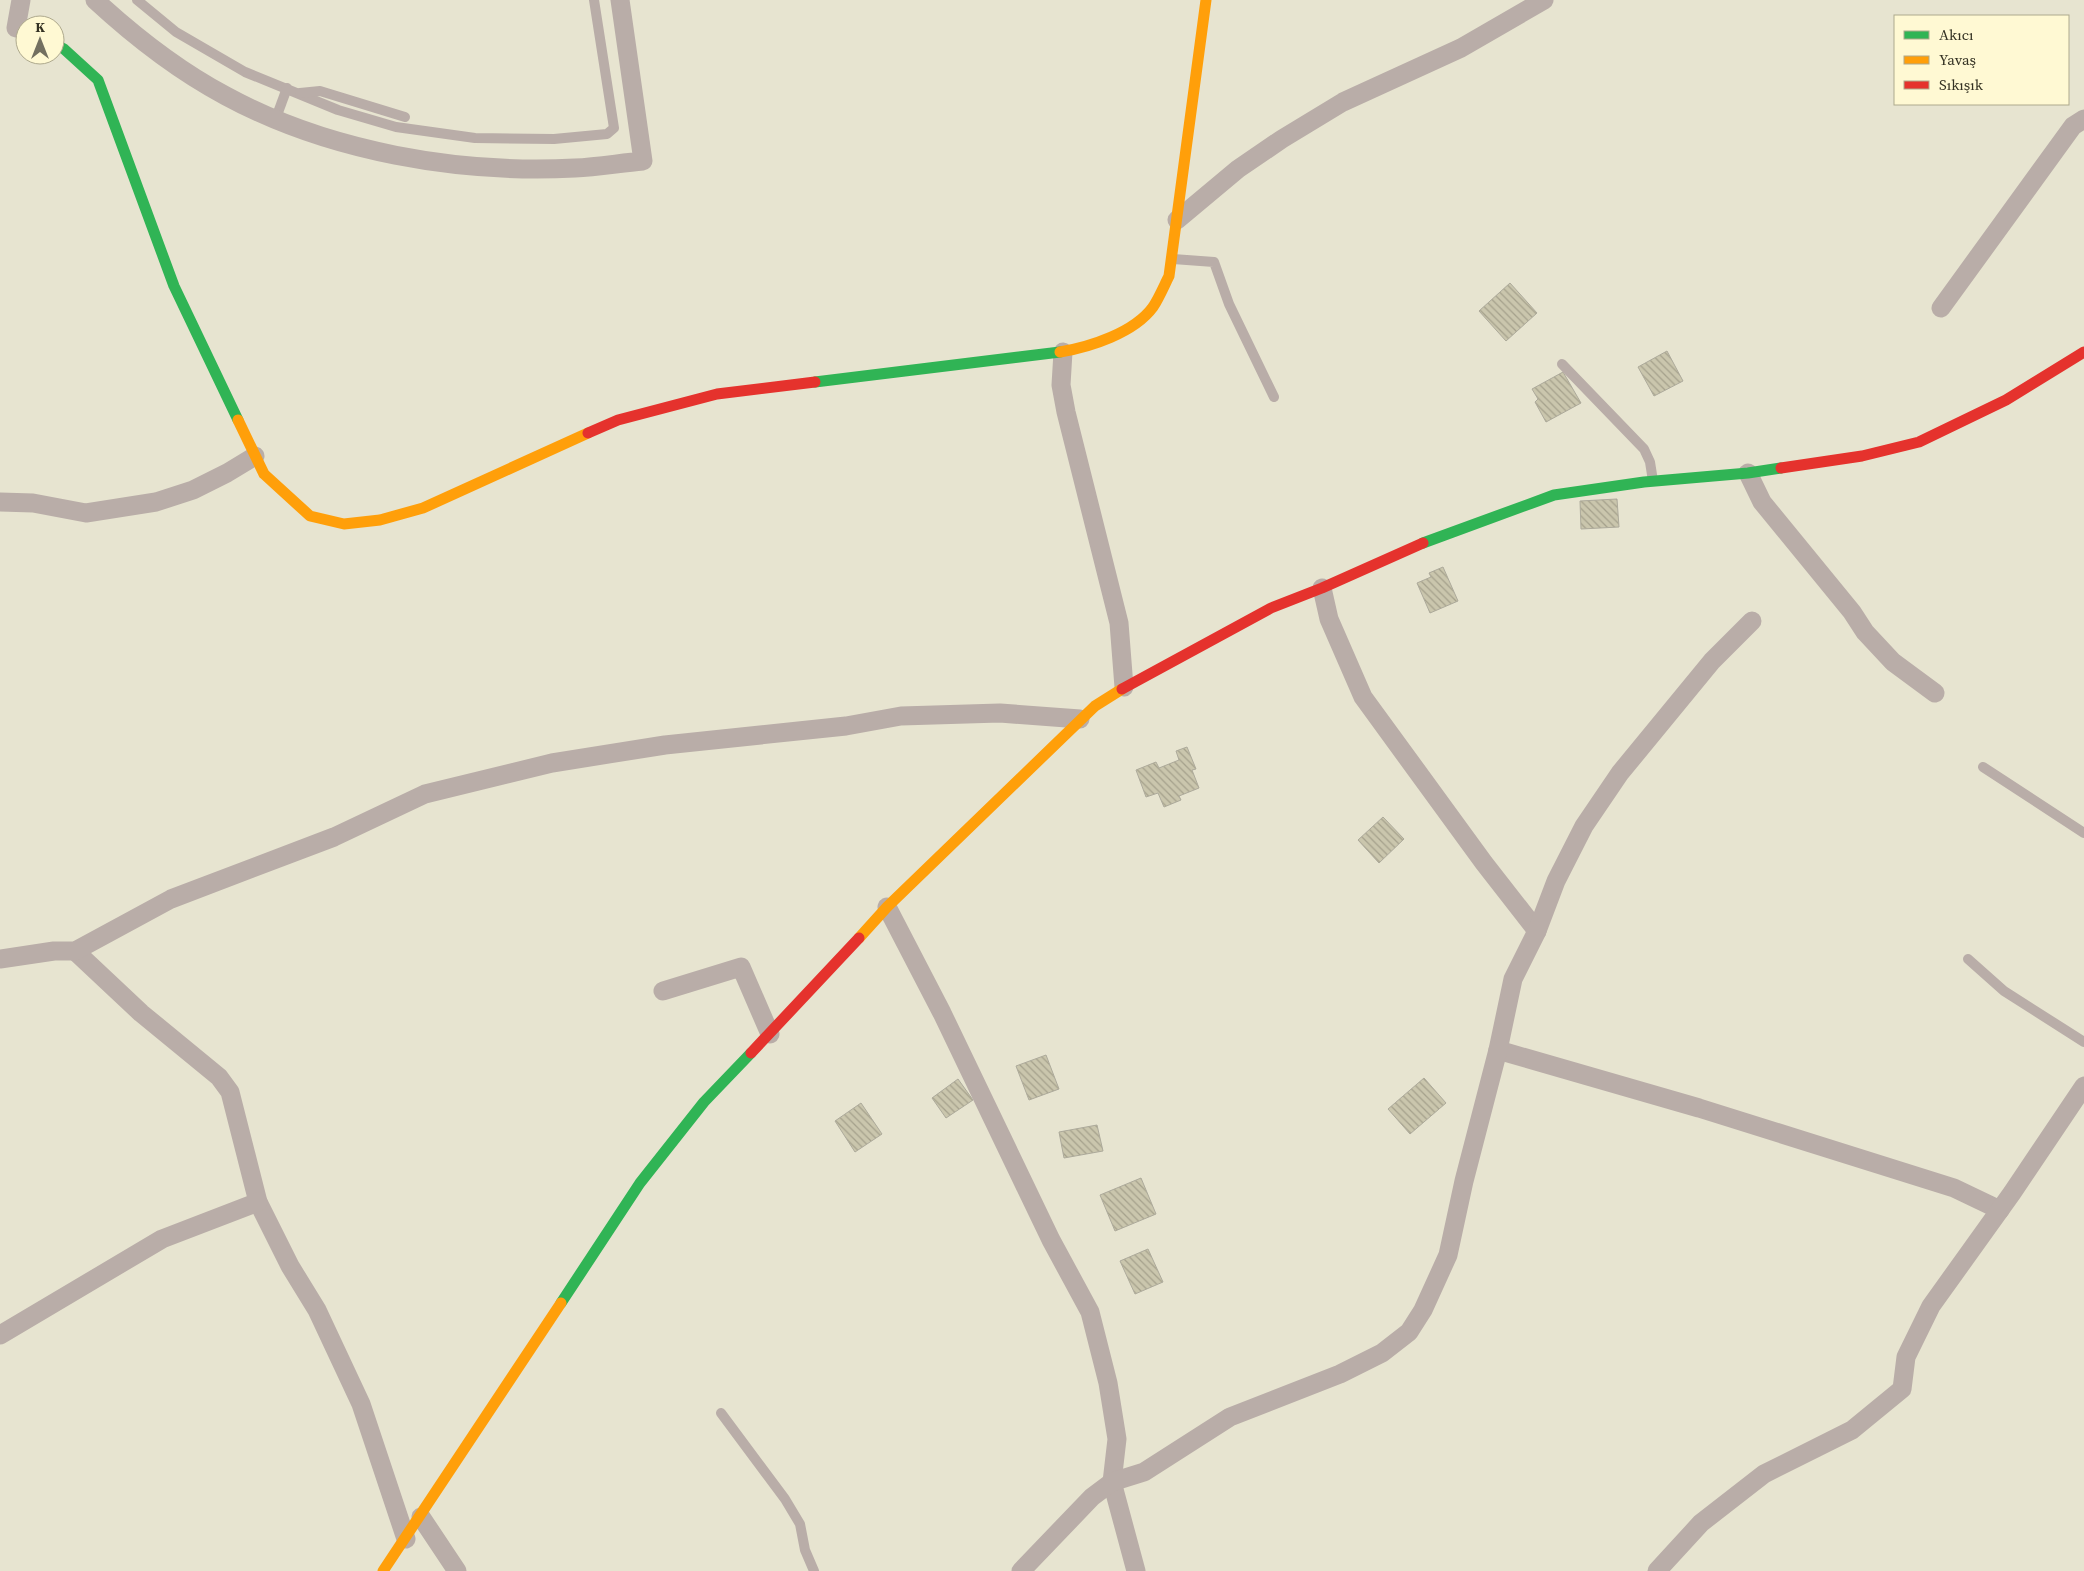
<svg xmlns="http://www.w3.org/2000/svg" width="2084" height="1571" viewBox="0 0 2084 1571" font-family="'Source Serif 4',serif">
<defs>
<pattern id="building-back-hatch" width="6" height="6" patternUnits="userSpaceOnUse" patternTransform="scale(1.25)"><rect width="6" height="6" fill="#cac6ad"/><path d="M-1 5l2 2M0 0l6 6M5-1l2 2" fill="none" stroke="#a5a18c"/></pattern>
</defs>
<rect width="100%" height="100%" fill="#e7e4d0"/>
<g fill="url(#building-back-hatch)" stroke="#adaa9b">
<polygon points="1510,283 1537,313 1506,341 1479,311"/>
<polygon points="1667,351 1683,381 1654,396 1638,367"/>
<polygon points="1563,372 1581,403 1546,422 1535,402 1538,399 1532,389"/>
<polygon points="1617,499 1619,527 1581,529 1580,501"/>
<polygon points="1443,567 1458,601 1430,613 1417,583 1431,577 1429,573"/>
<polygon points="1187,747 1196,769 1192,770 1199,788 1179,796 1181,800 1164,807 1158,793 1146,797 1136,770 1156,762 1159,768 1179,760 1176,751"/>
<polygon points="1383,817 1404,839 1379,863 1358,840"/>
<polygon points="1046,1055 1059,1089 1029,1100 1016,1066"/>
<polygon points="1424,1078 1446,1103 1410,1134 1388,1109"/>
<polygon points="958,1079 973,1100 946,1118 932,1098"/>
<polygon points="861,1103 882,1134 855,1152 835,1121"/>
<polygon points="1097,1125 1103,1151 1064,1158 1059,1132"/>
<polygon points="1141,1178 1156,1214 1115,1231 1100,1195"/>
<polygon points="1148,1249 1163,1282 1135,1294 1120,1261"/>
</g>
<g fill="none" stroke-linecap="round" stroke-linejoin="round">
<g stroke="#b9ada8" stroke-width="10">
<polyline points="137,0 176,32 245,72 338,110 396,127 475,138 554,139 607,134 614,128 594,0"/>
<polyline points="300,93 320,91 405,117"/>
<polyline points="276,118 287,88"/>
<polyline points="1173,259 1214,262 1229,304 1274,397"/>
<polyline points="1562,364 1644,449 1650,462 1653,481"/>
<polyline points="1983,767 2084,833"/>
<polyline points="1968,959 2004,991 2084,1042"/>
<polyline points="721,1413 785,1499 800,1524 805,1550 814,1571"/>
</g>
<g stroke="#b9ada8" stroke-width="19">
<path d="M95,0C134,36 179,71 226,96C329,152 459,174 575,168C598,167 620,163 643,161L620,0"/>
<polyline points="16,28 21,0"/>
<polyline points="1177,220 1238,169 1282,139 1343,102 1461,48 1544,0"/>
<polyline points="1941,308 2073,126 2084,119"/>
<polyline points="1063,352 1061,385 1066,412 1119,623 1124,687"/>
<polyline points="1748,473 1762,502 1852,612 1865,632 1893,662 1935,693"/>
<polyline points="0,502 33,503 86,513 156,502 193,490 227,473 255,456"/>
<polyline points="1322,588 1329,619 1363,697 1484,863 1537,931"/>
<polyline points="887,907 942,1013 1051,1240 1090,1312 1108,1383 1117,1439 1112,1482 1136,1571"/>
<polyline points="75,951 141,1013 219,1077 230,1092 258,1202 290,1266 317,1310 361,1404 406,1539"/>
<polyline points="0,959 54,951 75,951 171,899 334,837 425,794 552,763 665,745 846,726 901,716 1000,713 1080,719"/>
<polyline points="663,991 741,967 770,1034"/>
<polyline points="1498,1050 1699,1108 1954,1188 2000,1210"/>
<polyline points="0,1335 162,1239 258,1202"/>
<polyline points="421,1517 457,1571"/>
<polyline points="1021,1571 1092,1497 1112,1482 1144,1472 1230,1417 1340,1374 1382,1353 1409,1332 1423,1310 1448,1255 1464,1181 1498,1050 1513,979 1537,931 1556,881 1584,826 1620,773 1712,661 1752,621"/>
<polyline points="1657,1571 1701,1523 1764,1474 1852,1430 1902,1389 1906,1357 1931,1306 2012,1193 2084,1086"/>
</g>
<g stroke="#30b455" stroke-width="11">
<polyline points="55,44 64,49 98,80 174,286 238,420"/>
<polyline points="815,382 1060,352"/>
<polyline points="1423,543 1554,495 1644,482 1748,473 1781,468"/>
<polyline points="561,1303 640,1183 704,1102 751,1053"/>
</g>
<g stroke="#ff9f0a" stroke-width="11">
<path d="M1060,352C1090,347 1134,333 1153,307C1159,298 1164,286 1169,276L1206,0"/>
<polyline points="238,420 264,474 310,516 344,524 380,520 423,508 588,433"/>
<polyline points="859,938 887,907 1095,706 1122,689"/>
<polyline points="383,1571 561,1303"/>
</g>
<g stroke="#e5322d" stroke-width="11">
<polyline points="588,433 618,420 717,394 815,382"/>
<polyline points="1781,468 1862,456 1919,442 2006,400 2084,352"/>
<polyline points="1122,689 1271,608 1322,588 1423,543"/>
<polyline points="751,1053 859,938"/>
</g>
</g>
<rect x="1894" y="15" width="175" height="90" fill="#fff9d3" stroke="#aea98d"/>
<rect x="1904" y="31" width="25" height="8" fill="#30b455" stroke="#aea98d"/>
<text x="1939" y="40" font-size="15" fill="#343223">Akıcı</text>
<rect x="1904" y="56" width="25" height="8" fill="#ff9f0a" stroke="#aea98d"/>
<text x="1939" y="65" font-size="15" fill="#343223">Yavaş</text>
<rect x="1904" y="81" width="25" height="8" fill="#e5322d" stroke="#aea98d"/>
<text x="1939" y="90" font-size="15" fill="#343223">Sıkışık</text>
<g transform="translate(40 40)"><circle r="24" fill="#fff9d3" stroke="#aea98d"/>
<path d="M0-4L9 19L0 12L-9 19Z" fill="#737060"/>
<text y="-8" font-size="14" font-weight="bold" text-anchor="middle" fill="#343223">K</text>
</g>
</svg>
